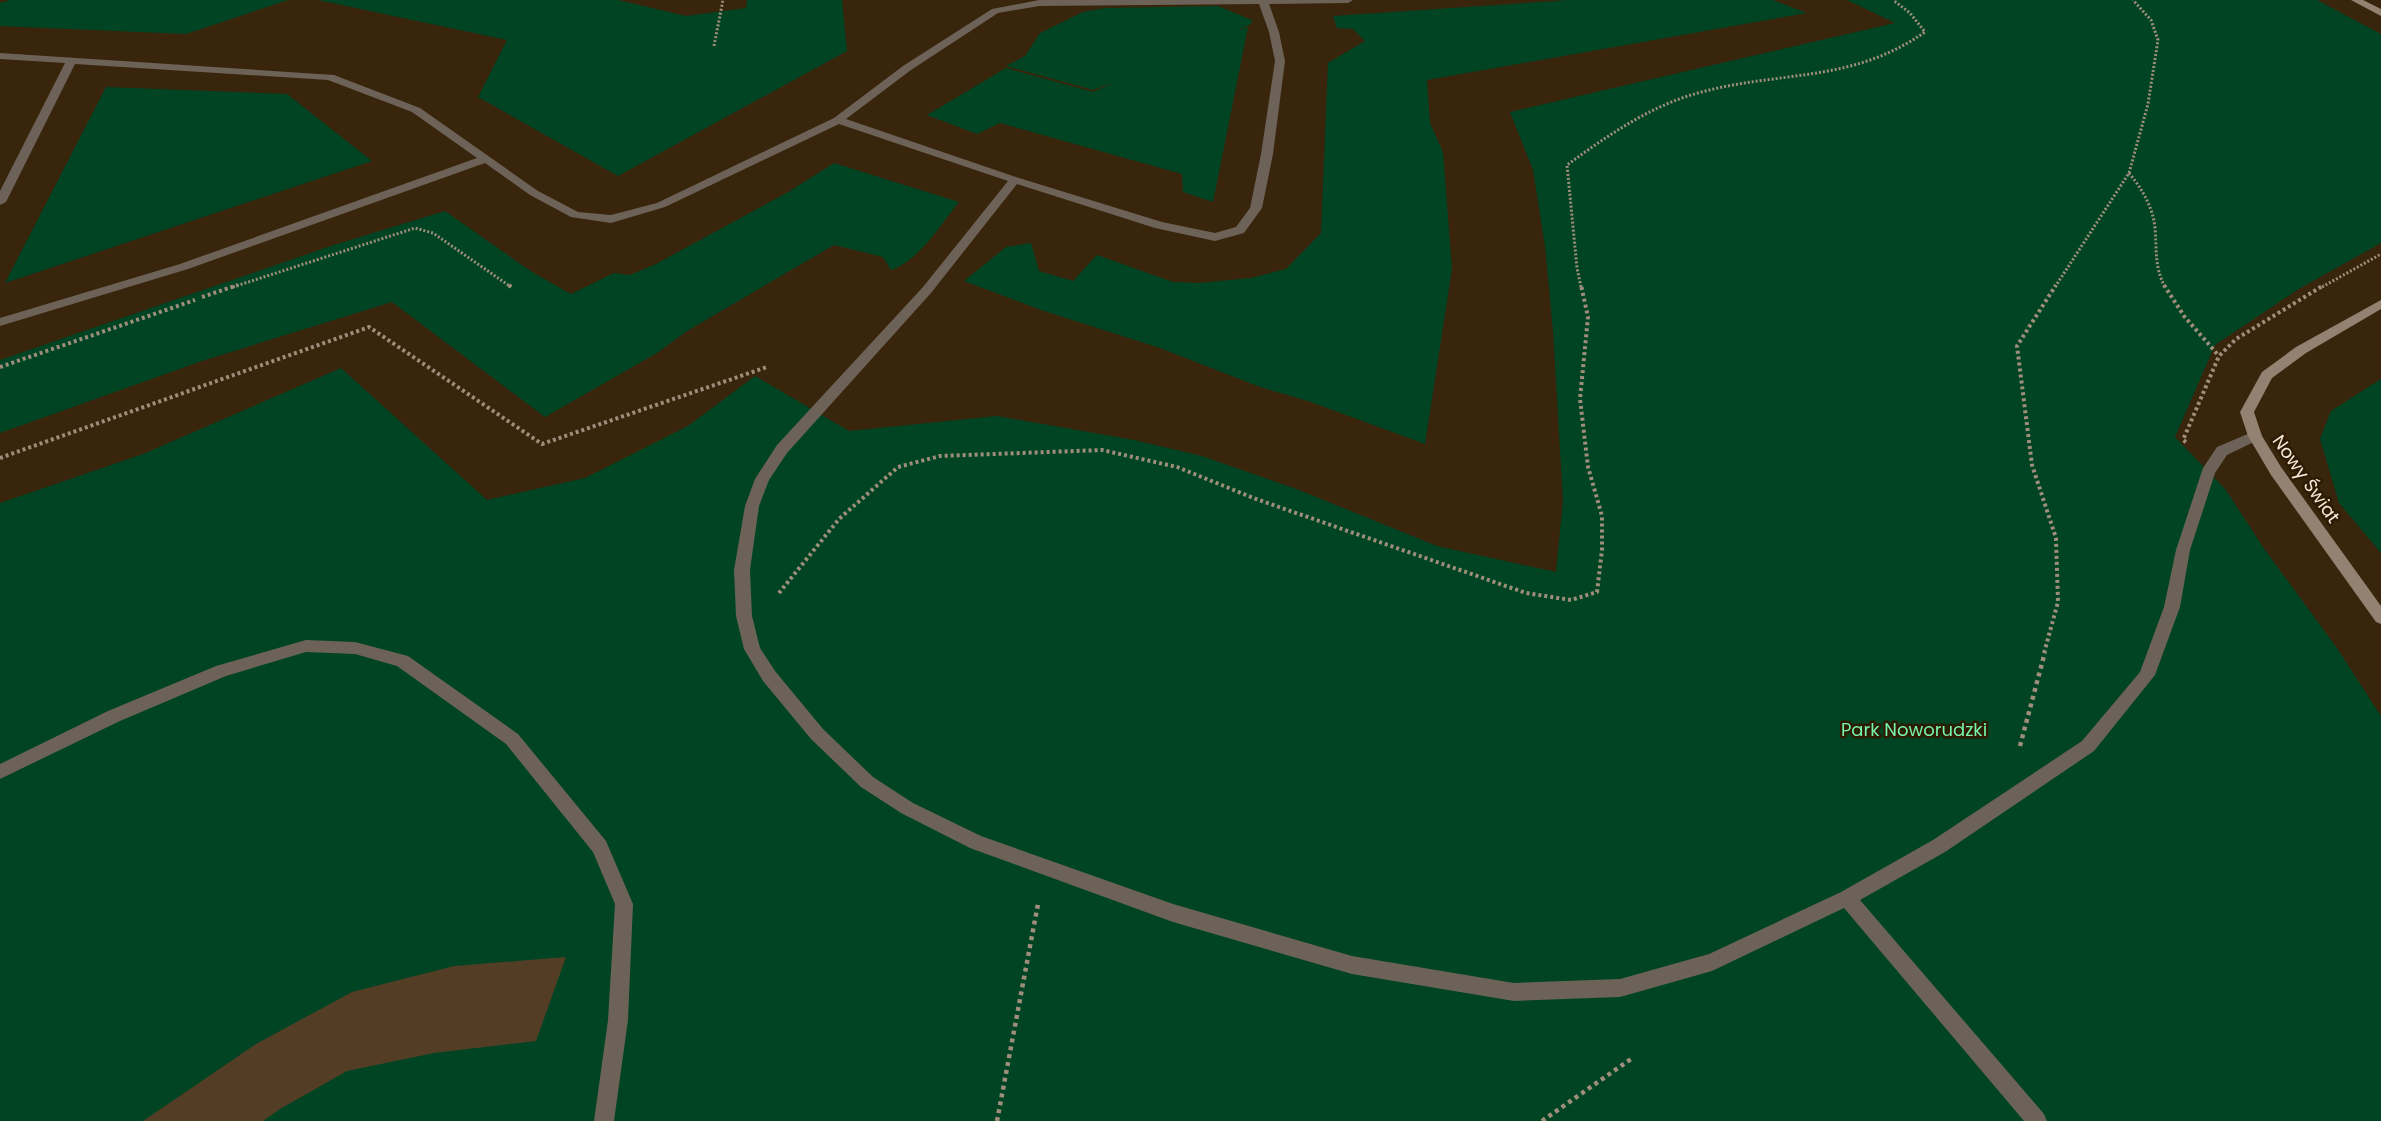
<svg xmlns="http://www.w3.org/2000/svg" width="2381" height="1121" viewBox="0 0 2381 1121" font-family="Poppins,sans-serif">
<rect width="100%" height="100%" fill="#38250c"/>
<g fill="#004423">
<polygon points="10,0 288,0 186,34 0,26 0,3"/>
<polygon points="318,0 618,0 686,16 746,8 747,0 842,0 847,51 618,176 478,97 507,40"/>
<polygon points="1569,0 1773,0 1807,13 1427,80 1430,123 1443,152 1452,269 1425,444 1308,401 1260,387 1160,348 1041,310 964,281 1006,247 1031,243 1039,271 1073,281 1097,255 1173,282 1199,283 1251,278 1286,269 1321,233 1328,63 1365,41 1353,29 1337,28 1333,16"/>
<polygon points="1847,0 2317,0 2381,34 2381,243 2297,290 2215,345 2175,437 2226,490 2265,550 2337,648 2381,716 2381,1121 0,1121 0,503 143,454 341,368 487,500 585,478 688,426 755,376 849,431 997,416 1134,440 1202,456 1299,490 1437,546 1556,572 1563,501 1553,331 1545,246 1533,170 1510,112 1895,23"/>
<polygon points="1218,6 1252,20 1251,24 1237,31 1248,27 1213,202 1183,192 1182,174 1000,123 977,134 927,115 1006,68 1093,92 1117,81 1093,90 1006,66 1025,56 1040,33 1083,12 1105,8"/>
<polygon points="106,87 287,94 372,161 5,283"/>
<path d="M834,163L959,202C940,225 920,260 891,270L883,257L834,245L687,331L657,353L545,417L392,302L202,361L0,433V360L334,245L445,211L532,272L571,294L614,273L630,275L656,264L790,191Z"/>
<polygon points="2381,379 2381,553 2339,503 2320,439 2331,411"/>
</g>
<polygon fill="#533e25" points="566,957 536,1041 434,1053 347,1071 280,1109 263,1121 143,1121 256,1044 352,992 454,966"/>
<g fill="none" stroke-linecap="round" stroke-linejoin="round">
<g stroke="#9e8e7b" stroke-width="3" stroke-dasharray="2 2" stroke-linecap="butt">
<polyline points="714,46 723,0"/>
<path d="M2129,173C2142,189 2153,207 2155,228C2157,250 2154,266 2165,287"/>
<polyline points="233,287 415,228 433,233 511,287"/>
<path d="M1581,287L1577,268L1567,165C1607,136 1650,106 1698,93C1780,70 1850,84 1925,32L1910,13L1893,0"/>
<polyline points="2055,287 2129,173 2148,104 2158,40 2151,20 2133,0"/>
<polyline points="2322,287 2381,254"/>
</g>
<g stroke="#9e8e7b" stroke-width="4" stroke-dasharray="3 3" stroke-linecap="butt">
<polyline points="509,285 511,287"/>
<polyline points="2164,285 2184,316 2219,356"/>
<polyline points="202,297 238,285"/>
<polyline points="0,367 195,300"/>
<polyline points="2186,442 2183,440 2219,356 2236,339 2324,285"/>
<polyline points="0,458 369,327 542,444 767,367"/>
<polyline points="779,593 839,519 898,467 940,456 1102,450 1177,467 1256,499 1526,593 1571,600 1597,592 1602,550 1602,516 1588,467 1580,399 1588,317 1581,285"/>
<polyline points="2044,653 2058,602 2056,538 2032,465 2017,346 2056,285"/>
</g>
<g stroke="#9e8e7b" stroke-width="4.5" stroke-dasharray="4 4" stroke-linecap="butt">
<polyline points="2020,746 2045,652"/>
<polyline points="997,1121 1038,904"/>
<polyline points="1542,1121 1631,1059"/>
</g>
<g fill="#6d6258" fill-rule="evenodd">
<path d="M1039,0H1353L1348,3L1269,4L1279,32L1285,61L1273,154L1262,208L1244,233L1215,241L1155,228L1017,184L931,293L787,453L769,480L759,506L750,570L752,616L760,648L775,671L823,729L873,777L913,803L981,836L1173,904L1352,956L1514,983L1620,979L1709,954L1841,892L1933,840L2082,741L2140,672L2164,607L2176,550L2203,468L2217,447L2250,433H2260L2262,436L2260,439L2227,455L2215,473L2190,550L2180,607L2155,675L2094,751L1945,852L1860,900L2044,1114L2047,1121H2024L1844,908L1712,971L1620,997L1514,1001L1352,974L1173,922L970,848L901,813L861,787L811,739L763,681L744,649L736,616L734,570L745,506L755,479L777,445L923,287L1008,181L839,124L665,207L611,223L571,217L530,195L485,163L188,269L0,326V318L180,264L477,158L412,112L328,80L75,64L6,202L0,205V191L65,63L0,59V53L334,75L420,108L538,191L578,212L611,215L657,203L834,118L903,66L992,9ZM1259,4L1269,32L1275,61L1261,154L1250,208L1236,227L1215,233L1162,222L1019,178L846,119L911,70L998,13L1039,6Z"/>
<polygon points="306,640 355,642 408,656 518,734 606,841 633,904 628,1020 614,1121 594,1121 608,1020 615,904 593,852 506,744 397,666 355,654 306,652 226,676 120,721 0,779 0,764 108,711 216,666"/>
</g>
<g fill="#938171" fill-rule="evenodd">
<polygon points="2351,0 2363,0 2381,9 2381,16"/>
<polygon points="2381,300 2381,309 2306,353 2272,378 2254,412 2262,436 2281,467 2381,606 2381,624 2376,622 2271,475 2248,436 2240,412 2262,372 2296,347"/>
</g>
</g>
<g text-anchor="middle" stroke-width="5" stroke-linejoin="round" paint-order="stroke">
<g font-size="18" fill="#f6e9db" stroke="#2e1b03">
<text transform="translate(2306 479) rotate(55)" y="6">Nowy Świat</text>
</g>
<g font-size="18" fill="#76f5aa" stroke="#2e1b03">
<text x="1914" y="736">Park Noworudzki</text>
</g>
</g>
</svg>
